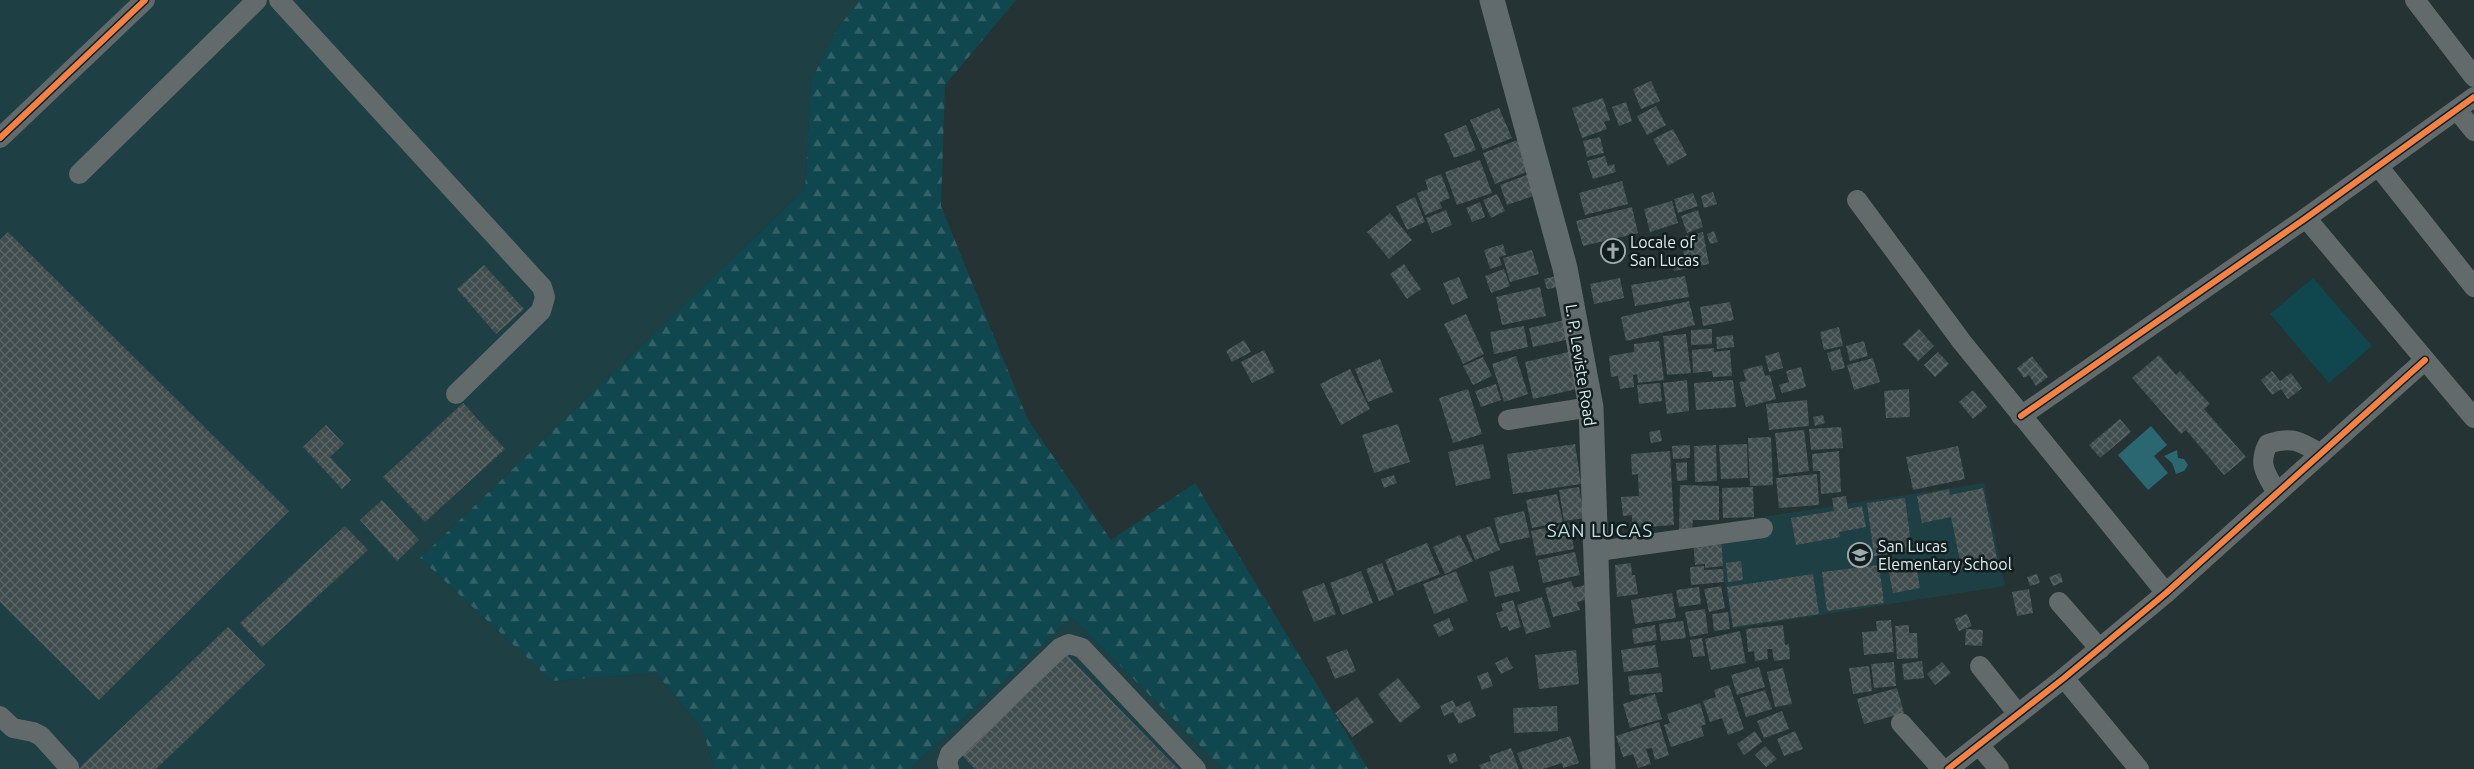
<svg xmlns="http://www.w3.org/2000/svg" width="2474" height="769" viewBox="0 0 2474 769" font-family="Ubuntu,sans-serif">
<defs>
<pattern id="forest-firs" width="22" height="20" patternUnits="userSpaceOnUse" patternTransform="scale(1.25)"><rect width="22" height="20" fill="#10464d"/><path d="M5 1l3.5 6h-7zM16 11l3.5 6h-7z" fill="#326167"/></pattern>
<pattern id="building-cross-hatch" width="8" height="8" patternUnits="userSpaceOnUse" patternTransform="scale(1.25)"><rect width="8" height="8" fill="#404c4d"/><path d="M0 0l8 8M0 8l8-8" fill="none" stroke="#5b6667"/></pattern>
</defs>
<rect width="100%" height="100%" fill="#253335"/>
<g fill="#1e3f44">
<polygon points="0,0 860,0 837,29 811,81 805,189 420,558 552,681 656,673 702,729 715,769 0,769"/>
<polygon points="1984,483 2005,586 1732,629 1716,524"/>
<polygon points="1072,617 1223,769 910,769"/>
</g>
<polygon fill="#10464d" points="2313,278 2372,346 2329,383 2270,314"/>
<polygon fill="url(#forest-firs)" points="860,0 1016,0 945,85 941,206 1028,420 1111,540 1195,483 1368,769 1223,769 1072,617 910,769 715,769 702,729 656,673 552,681 420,558 805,189 811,81 837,29"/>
<g fill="#2a6770">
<polygon points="2151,426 2167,445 2154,456 2168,473 2148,490 2118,455"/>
<polygon points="2177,450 2178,458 2184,459 2188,465 2184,471 2176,474 2172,463 2164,456"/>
</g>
<g fill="url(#building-cross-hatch)">
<polygon points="1651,81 1660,101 1641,109 1633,89"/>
<polygon points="1603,98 1610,120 1604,122 1607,129 1582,138 1572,108"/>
<polygon points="1626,102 1632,121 1619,126 1612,107"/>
<polygon points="1656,106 1666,125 1647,135 1637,116"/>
<polygon points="1499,108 1512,138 1483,150 1470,120"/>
<polygon points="1466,125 1476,150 1454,158 1444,134"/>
<polygon points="1673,129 1687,155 1668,166 1653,139"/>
<polygon points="1600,137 1604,153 1587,157 1583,141"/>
<polygon points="1520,139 1532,170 1495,184 1483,153"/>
<polygon points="1605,156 1608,166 1614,164 1616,172 1593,179 1587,161"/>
<polygon points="1480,160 1492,193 1457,205 1445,172"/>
<polygon points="1532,173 1539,194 1507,205 1500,185"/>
<polygon points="1441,174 1450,198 1440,202 1442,208 1425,215 1417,193 1428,189 1425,180"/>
<polygon points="1622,181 1628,204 1585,215 1579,193"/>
<polygon points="1713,192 1717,204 1704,208 1701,196"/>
<polygon points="1693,193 1698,206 1678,213 1674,199"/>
<polygon points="1497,194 1505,211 1491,218 1483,200"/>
<polygon points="1415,197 1425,222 1407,230 1396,206"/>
<polygon points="1672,201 1678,223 1650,232 1644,209"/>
<polygon points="1480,202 1485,217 1472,222 1466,208"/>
<polygon points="1632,207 1638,233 1583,246 1576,221"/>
<polygon points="1446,210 1452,225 1432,233 1426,218"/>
<polygon points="1698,210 1703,227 1687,233 1681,216"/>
<polygon points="1390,213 1412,240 1389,259 1367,232"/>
<polygon points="1714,231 1718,242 1710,244 1707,234"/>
<polygon points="8,232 289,511 99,700 0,602 0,240"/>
<polygon points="1703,232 1709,264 1674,271 1672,258 1684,255 1681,237"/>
<polygon points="1503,244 1506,255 1499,257 1502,265 1490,269 1484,250"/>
<polygon points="1532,250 1539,274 1510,282 1503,258"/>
<polygon points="1404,264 1421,289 1407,299 1390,274"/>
<polygon points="484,265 524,309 496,334 457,289"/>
<polygon points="1504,269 1510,286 1491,293 1485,276"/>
<polygon points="1557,276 1559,287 1547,289 1544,279"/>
<polygon points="1685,276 1689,297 1635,306 1631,285"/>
<polygon points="1459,277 1468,298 1452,305 1443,283"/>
<polygon points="1620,278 1624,298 1594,304 1590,284"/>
<polygon points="1540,287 1546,316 1502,325 1496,297"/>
<polygon points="1689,301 1695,325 1626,341 1621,317"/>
<polygon points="1730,302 1734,320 1703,326 1700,307"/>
<polygon points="1466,314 1484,354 1463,364 1444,324"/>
<polygon points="1565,320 1570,339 1533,347 1529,328"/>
<polygon points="1524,326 1528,347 1494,354 1490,332"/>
<polygon points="1839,327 1843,346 1824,350 1820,332"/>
<polygon points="1712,329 1712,344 1691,345 1691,330"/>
<polygon points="1919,329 1934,346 1918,361 1903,344"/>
<polygon points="1686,334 1691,373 1667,375 1663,336"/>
<polygon points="1733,335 1734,347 1717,349 1716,337"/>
<polygon points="1244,340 1251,352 1232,362 1226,351"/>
<polygon points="1659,341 1664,380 1638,383 1637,374 1633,375 1634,387 1620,389 1618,376 1611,377 1609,356 1634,352 1634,344"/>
<polygon points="1864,341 1868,356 1850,361 1846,346"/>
<polygon points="1714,348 1714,352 1730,350 1732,376 1713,377 1712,371 1693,373 1692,350"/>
<polygon points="1840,349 1845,368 1832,371 1827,353"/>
<polygon points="1264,350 1275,372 1252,383 1241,362"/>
<polygon points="1573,351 1581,388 1533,399 1525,362"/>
<polygon points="1779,352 1783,368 1769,372 1765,356"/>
<polygon points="1938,352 1949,364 1935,377 1924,365"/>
<polygon points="2159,355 2176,375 2180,371 2210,404 2204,409 2246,457 2224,475 2186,430 2181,434 2132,378"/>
<polygon points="1516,356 1528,394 1504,402 1492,364"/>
<polygon points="2032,356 2048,377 2036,386 2029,375 2024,378 2017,368"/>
<polygon points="1483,357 1492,376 1473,385 1463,366"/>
<polygon points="1873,358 1880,382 1854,390 1847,365"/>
<polygon points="1380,359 1393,392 1368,402 1355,369"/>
<polygon points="1762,365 1765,376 1770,375 1776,399 1746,407 1739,382 1746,381 1743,370"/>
<polygon points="1801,367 1806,387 1782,393 1779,385 1789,382 1786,371"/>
<polygon points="1350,369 1370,409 1341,425 1320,384"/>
<polygon points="2272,371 2280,381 2291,373 2302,388 2288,399 2281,389 2272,395 2261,380"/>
<polygon points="1687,380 1689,411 1667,414 1663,383"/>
<polygon points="1733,380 1736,407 1696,410 1694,383"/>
<polygon points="1660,383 1662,401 1639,404 1637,385"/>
<polygon points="1496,384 1501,400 1481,407 1475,391"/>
<polygon points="1468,389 1482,434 1453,443 1439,398"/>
<polygon points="1909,389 1910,417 1886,418 1884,391"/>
<polygon points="1973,390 1987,407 1973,419 1959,402"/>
<polygon points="1807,400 1809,426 1769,430 1766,404"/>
<polygon points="463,403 505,449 425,522 383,477"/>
<polygon points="1823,415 1825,423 1815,426 1813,417"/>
<polygon points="2120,419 2131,432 2100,458 2089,445"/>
<polygon points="1398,424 1410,462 1374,473 1362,435"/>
<polygon points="326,425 344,444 330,457 351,480 342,489 303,447"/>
<polygon points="1841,427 1843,448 1811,450 1809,429"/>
<polygon points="1660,430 1662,441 1651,443 1649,432"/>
<polygon points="1804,430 1809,471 1779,475 1775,433"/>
<polygon points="1771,437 1773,485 1750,486 1748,438"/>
<polygon points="1483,444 1491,478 1456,486 1448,452"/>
<polygon points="1575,444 1581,484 1513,494 1507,454"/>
<polygon points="1747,444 1748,478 1721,479 1719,445"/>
<polygon points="1690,445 1690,458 1673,459 1672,446"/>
<polygon points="1716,445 1717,481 1695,482 1694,446"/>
<polygon points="1958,446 1965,479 1913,490 1906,457"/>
<polygon points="1670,451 1674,525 1632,528 1632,515 1623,516 1621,497 1639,496 1638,474 1632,475 1631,454"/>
<polygon points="1839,451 1841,492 1821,494 1820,471 1813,471 1812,454"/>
<polygon points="1687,462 1687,480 1677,481 1676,463"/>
<polygon points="1817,474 1819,505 1779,508 1776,478"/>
<polygon points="1394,475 1397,483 1384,488 1381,479"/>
<polygon points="1680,485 1719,486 1719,520 1693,520 1692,531 1679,531"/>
<polygon points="1579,487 1584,518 1564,521 1559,490"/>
<polygon points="1753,487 1754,517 1723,518 1722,488"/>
<polygon points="1983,488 1998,564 1962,571 1951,517 1922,523 1917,496 1949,489 1950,495"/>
<polygon points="1557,494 1563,522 1532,528 1526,500"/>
<polygon points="1846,496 1848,509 1862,506 1866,527 1839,532 1840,537 1796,545 1791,518 1834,511 1832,498"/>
<polygon points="1905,498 1912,551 1874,556 1867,503"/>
<polygon points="382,500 419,540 397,561 360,520"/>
<polygon points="1524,511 1530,537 1500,544 1494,518"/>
<polygon points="1569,523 1574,549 1536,556 1531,531"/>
<polygon points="345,526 368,550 262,647 240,623"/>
<polygon points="1490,526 1500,550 1475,560 1466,535"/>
<polygon points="1460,535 1473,561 1445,574 1433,547"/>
<polygon points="1721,537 1723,566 1705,568 1705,564 1695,565 1693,539"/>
<polygon points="1427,543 1440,574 1397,591 1385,560"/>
<polygon points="1575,552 1580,575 1543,583 1538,560"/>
<polygon points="1915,559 1920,588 1893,593 1887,564"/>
<polygon points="1741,561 1743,580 1728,582 1726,563"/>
<polygon points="1382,563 1394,595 1379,601 1366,569"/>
<polygon points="1631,563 1632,575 1635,575 1638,594 1617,597 1615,565"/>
<polygon points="1513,565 1520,591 1495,597 1489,572"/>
<polygon points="1879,565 1884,603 1827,611 1822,572"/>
<polygon points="1704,566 1704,570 1723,569 1724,582 1691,585 1690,567"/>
<polygon points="1361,571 1373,603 1342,615 1330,583"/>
<polygon points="1456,571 1468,601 1434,614 1423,584"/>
<polygon points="2060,573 2063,582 2053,586 2049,577"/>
<polygon points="1813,574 1819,614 1733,627 1727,587"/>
<polygon points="2037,574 2040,583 2030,586 2027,577"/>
<polygon points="1571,581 1574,588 1584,585 1588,599 1577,602 1580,610 1553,617 1545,588"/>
<polygon points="1324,583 1336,614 1314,622 1302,591"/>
<polygon points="1721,586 1725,608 1709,612 1704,589"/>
<polygon points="1699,587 1701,604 1679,607 1676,590"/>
<polygon points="2029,589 2033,613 2017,616 2012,592"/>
<polygon points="1672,593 1676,618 1635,624 1631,600"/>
<polygon points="1542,597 1551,627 1526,634 1517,605"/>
<polygon points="1513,600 1521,627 1509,631 1507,626 1501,628 1496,613 1503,611 1501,604"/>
<polygon points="1705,609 1708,633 1690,637 1685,612"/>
<polygon points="1728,612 1730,629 1714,631 1712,614"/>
<polygon points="1967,614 1972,626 1959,631 1954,619"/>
<polygon points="1449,618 1454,630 1439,637 1433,625"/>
<polygon points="1891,620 1894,652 1864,655 1862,632 1877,631 1876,621"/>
<polygon points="1683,621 1686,638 1661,641 1659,624"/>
<polygon points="1655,625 1657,640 1634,644 1632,629"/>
<polygon points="1783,625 1785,645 1789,644 1790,659 1774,661 1772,649 1767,649 1768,659 1755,661 1754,651 1748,652 1746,629"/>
<polygon points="1909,625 1909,633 1917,633 1918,658 1897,659 1895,626"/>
<polygon points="228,627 265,665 156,769 78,769"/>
<polygon points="1966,629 1983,630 1982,646 1965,645"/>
<polygon points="1740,631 1746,663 1711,670 1705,639"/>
<polygon points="1702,638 1705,656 1693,657 1690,640"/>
<polygon points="1655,645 1659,667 1624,672 1621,650"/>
<polygon points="1347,649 1356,671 1335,679 1326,657"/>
<polygon points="1576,650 1579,684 1539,689 1535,655"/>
<polygon points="1066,654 1178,769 975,769 962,755"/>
<polygon points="1507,657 1513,668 1501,674 1495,663"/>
<polygon points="1922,661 1924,678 1904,680 1902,664"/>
<polygon points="1894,662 1896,686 1874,688 1871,664"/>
<polygon points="1942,662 1951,673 1935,685 1927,674"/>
<polygon points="1869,666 1872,691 1853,694 1849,668"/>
<polygon points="1759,667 1765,687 1737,695 1731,675"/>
<polygon points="1783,668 1792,704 1775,707 1767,672"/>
<polygon points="1488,672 1493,686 1482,690 1477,676"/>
<polygon points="1661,673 1663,692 1630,695 1628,676"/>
<polygon points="1398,678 1421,707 1400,723 1378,694"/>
<polygon points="1729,685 1744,729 1728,735 1722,718 1710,722 1703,701 1716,697 1714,690"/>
<polygon points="1897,688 1904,713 1864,724 1857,699"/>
<polygon points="1765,690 1772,709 1746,717 1740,698"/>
<polygon points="1655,694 1662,719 1630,728 1623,704"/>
<polygon points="1357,697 1374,722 1352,737 1335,713"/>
<polygon points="1453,700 1456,707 1470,701 1476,716 1459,724 1453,712 1444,716 1440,706"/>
<polygon points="1700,703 1706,724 1701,726 1704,736 1671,747 1664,725 1670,723 1667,714"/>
<polygon points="1557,706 1558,731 1514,733 1513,708"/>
<polygon points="1782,711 1789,729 1764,738 1757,721"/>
<polygon points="1659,722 1669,755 1655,760 1652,748 1646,749 1651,764 1638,768 1633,754 1623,757 1616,736"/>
<polygon points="1755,731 1762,742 1744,755 1737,744"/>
<polygon points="1795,731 1803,749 1784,756 1777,739"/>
<polygon points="1570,736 1579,763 1563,768 1562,763 1543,769 1523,769 1517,753"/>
<polygon points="1765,746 1777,759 1766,767 1755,755"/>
<polygon points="1511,748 1519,769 1481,769 1479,765 1491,761 1489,756"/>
<polygon points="1455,753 1458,761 1450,764 1447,755"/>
</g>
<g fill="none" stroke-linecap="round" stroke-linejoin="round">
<g stroke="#636a6b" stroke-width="20">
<polyline points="279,0 542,287 545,297 541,311 456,394"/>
<polyline points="2415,0 2474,77"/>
<polyline points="2457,110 2474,131"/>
<polyline points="0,138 145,0"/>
<polyline points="2378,166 2474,287"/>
<polyline points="79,174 257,0"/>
<polyline points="1857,200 1962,342 2166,593"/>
<polyline points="2306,218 2474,418"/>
<polyline points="2021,416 2306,218 2474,97"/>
<polyline points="1508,420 1591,407"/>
<path d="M2277,493C2267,475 2257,465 2268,444C2292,436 2300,441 2321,454"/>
<polyline points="1598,551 1763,528"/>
<polyline points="2059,602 2100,649"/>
<polyline points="1980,666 2018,714"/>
<polyline points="2064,678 2139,769"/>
<polyline points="0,716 13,728 33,732 41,736 69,767"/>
<polyline points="1901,723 1942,769"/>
<polyline points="1979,745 1999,769"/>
<polyline points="949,769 947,763 950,754 1060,648 1069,644 1082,648 1196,769"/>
<polyline points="1948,769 2064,678 2166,593 2425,360"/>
</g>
<polyline stroke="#616a6c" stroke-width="25" points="1492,0 1565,268 1591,407 1603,769"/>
<defs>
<g id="cycleway">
<polyline points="0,138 145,0"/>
<polyline points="2021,416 2306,218 2474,97"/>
<polyline points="1948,769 2064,678 2166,593 2425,360"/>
</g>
</defs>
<use href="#cycleway" stroke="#121d1f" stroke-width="9"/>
<use href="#cycleway" stroke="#f48246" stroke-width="6"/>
</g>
<defs>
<symbol id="church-ring" viewBox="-11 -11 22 22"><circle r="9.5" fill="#121d1f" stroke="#9dabad" stroke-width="1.5"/><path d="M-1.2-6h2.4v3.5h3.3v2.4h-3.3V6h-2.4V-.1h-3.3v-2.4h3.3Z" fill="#9dabad"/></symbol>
<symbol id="school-ring" viewBox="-11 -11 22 22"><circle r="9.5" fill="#121d1f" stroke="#9dabad" stroke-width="1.5"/><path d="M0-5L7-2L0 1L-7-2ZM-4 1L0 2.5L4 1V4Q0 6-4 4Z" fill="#9dabad"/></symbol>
</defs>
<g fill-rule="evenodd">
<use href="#church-ring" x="1599" y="237" width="28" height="28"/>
<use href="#school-ring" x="1846" y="541" width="28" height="28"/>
</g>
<g text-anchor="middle" stroke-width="5" stroke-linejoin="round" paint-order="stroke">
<g font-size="16" fill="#ddecee" stroke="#121d1f" text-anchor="start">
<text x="1630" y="248">Locale of<tspan x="1630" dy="18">San Lucas</tspan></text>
<text x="1878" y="552">San Lucas<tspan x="1878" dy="18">Elementary School</tspan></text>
</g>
<g font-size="16" fill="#ddecee" stroke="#121d1f">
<text transform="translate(1581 365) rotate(81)" y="6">L. P. Leviste Road</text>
</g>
<g font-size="19" letter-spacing="1" fill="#c0dee2" stroke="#121d1f">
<text x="1600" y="537">SAN LUCAS</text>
</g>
</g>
</svg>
